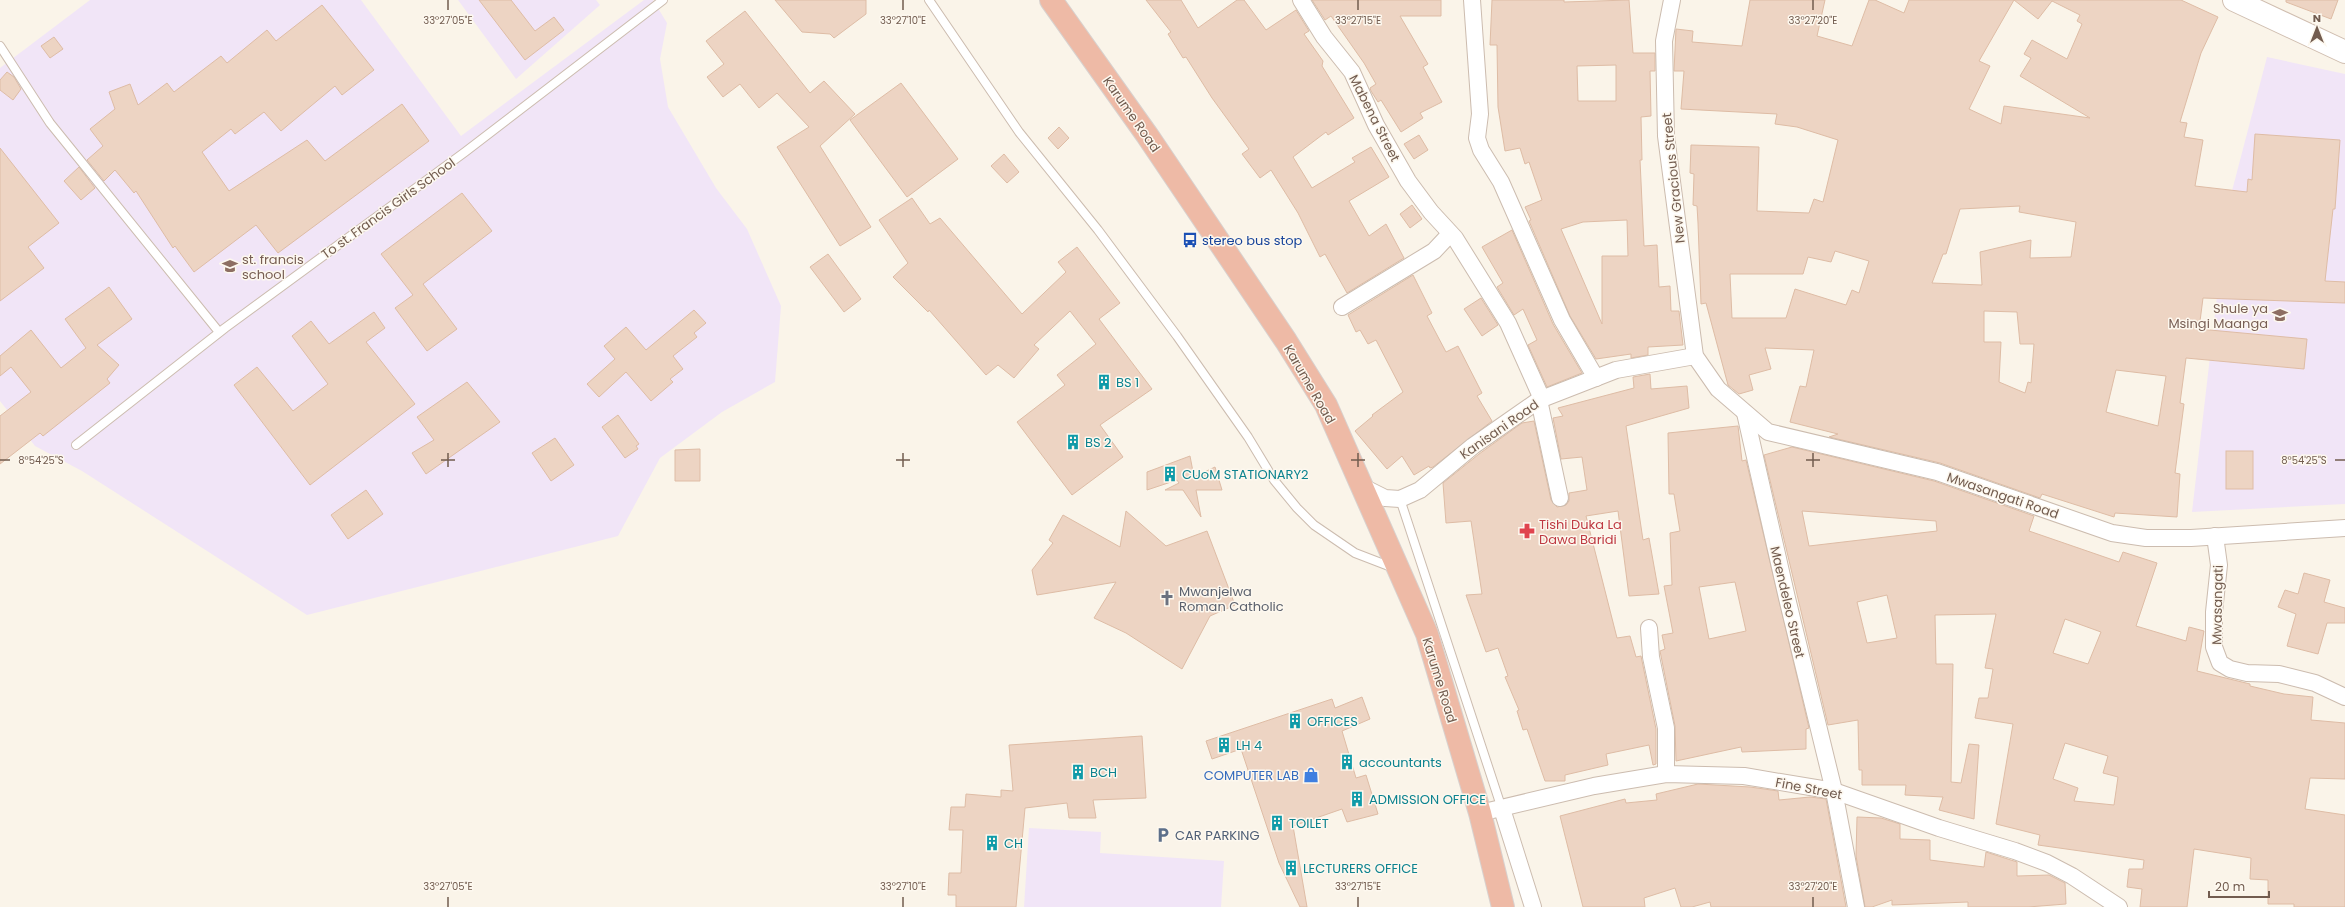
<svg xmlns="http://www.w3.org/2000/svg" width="2345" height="907" viewBox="0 0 2345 907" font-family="Poppins,sans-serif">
<rect width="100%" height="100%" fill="#faf4e9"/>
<g fill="#f1e5f7">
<polygon points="90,0 361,0 461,136 644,0 653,0 667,23 660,59 668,107 716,188 747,229 781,306 775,382 722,412 660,458 618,536 307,615 82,471 35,446 0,401 0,68"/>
<polygon points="458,0 596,0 600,5 516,79"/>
<polygon points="2267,57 2345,74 2345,504 2192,512 2227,210"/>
<polygon points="1029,828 1101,832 1100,853 1224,861 1221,907 1024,907"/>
</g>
<g fill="#edd4c3" stroke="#debca5" fill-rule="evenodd">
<polygon points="479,0 511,0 535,31 554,17 564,30 525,60"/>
<polygon points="775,0 866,0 866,14 834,38 830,34 802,32"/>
<polygon points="1146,0 1181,0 1198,28 1237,0 1244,0 1266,30 1296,10 1309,31 1304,34 1323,61 1322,66 1354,118 1328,135 1326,132 1293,157 1312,188 1355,162 1352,158 1371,147 1389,177 1349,201 1369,236 1386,224 1404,258 1347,293 1325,254 1320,257 1298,213 1271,170 1260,178 1242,154 1249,149 1212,98 1186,57 1183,58 1168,34 1171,32"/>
<polygon points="1312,0 1441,0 1441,16 1400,16 1428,64 1423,67 1442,102 1420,113 1423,118 1401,132 1381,100 1378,102 1371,91 1370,88 1376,84 1364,63 1331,16 1325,20"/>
<path d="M1492,0H1564V2L1629,0L1633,53H1655V71H1650L1651,116L1641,117L1642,160H1640L1644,246L1657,245L1659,287L1670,286L1671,311H1679L1683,345L1648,347V355L1631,358V354L1596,359L1570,316L1529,221L1531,220L1525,207L1542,200L1529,162L1525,164L1520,148L1505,151L1498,107L1497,45H1490ZM1616,65V101H1578L1577,66ZM1627,220L1628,256H1602V324L1561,229L1583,222Z"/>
<path d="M1750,0H1825L1817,36L1852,46L1869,0H1875L1904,13L1909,0H2014L1979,61L1990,66L1969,109L2001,124L2004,106L2090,118L2020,76L2031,58L2024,54L2032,40L2067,59L2082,24L2077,21L2080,15L2052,1L2038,19L2014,0H2181L2218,17L2201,53L2180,122L2187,123L2184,137L2203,140L2195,186L2247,192L2248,179L2252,180L2255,134L2340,140L2335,209H2333L2325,281L2345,282V303L2203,298L2199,329L2307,339L2304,369L2186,358L2180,403L2184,404L2175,473L2180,474L2177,517L2115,513L2114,517L2042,494L2040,498L1940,463L1829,437L1838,434L1790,422L1800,386L1806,387L1814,350L1765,348L1771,369L1749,375L1753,390L1739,394L1728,385L1706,303L1701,304L1698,223L1697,206L1693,205L1694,174L1690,173L1691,145L1759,147L1757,211L1809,213L1814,199L1823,202L1838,140L1797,127L1775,124L1777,114L1681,109L1684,71H1674L1676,29L1693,31L1692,42L1742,46ZM2020,206L2019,212L2076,222L2071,257L2030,258L2031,240L1980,252L1982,285L1932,283L1943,254H1946L1960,209ZM1835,251L1869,261L1859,293L1852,290L1846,305L1795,289L1786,318H1732L1730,274H1803L1808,257L1831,262ZM1984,311L2017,312L2020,344H2034L2031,383L2028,382L2025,393L1999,382L2001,342H1984ZM2116,370L2166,376L2158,426L2106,412Z"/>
<polygon points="2286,0 2338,0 2331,19 2286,2"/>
<polygon points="322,5 374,70 342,95 335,86 281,131 264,112 235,134 231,129 202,152 229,191 307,140 325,161 402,104 429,141 278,253 256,225 194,272 175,246 173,248 136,191 134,193 115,170 104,181 87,160 103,146 90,129 115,109 109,92 130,84 138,105 167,83 174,92 221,56 227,63 267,30 276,41"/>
<polygon points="745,11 810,93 824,81 855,114 820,146 871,227 840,246 777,147 809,127 777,93 759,108 740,84 723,97 707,77 724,64 706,41"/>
<polygon points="54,37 63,49 50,58 41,46"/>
<polygon points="7,72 14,77 21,89 13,100 0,90 0,80"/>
<polygon points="901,83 958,159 907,197 850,120"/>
<polygon points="1059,127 1069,138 1058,149 1048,138"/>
<polygon points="1419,135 1428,150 1414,159 1404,144"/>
<polygon points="0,148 59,223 28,247 44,268 0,301"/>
<polygon points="1004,154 1019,172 1007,183 991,166"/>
<polygon points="79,167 95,188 81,200 64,181"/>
<polygon points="462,193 492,231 423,284 457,329 427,351 395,308 413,295 381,254"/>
<polygon points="912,198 930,224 940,218 1022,314 1066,272 1058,262 1077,247 1120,303 1099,319 1152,389 1100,425 1123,457 1072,495 1017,422 1065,385 1057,375 1096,344 1070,311 1034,345 1039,349 1014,378 998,365 986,375 929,310 928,312 893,277 908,263 879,220"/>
<polygon points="1412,205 1422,219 1410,228 1400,214"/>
<polygon points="1512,230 1553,324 1582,373 1547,387 1528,345 1537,340 1523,309 1514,315 1497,287 1503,283 1482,247"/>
<polygon points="828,254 861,299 844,312 810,267"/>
<polygon points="1413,275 1432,313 1427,316 1446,352 1458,346 1482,393 1477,396 1492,421 1433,467 1430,468 1429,466 1414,475 1402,456 1387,469 1355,431 1373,416 1372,415 1403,392 1376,340 1368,344 1360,330 1356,332 1348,315"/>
<polygon points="109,287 132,319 97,345 119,365 107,379 110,383 43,436 40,433 0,464 0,416 31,392 11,367 0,376 0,356 31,330 61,368 86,348 65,319"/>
<polygon points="1481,298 1498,325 1482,336 1464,309"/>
<polygon points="694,310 706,323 694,333 697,337 673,356 683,369 670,379 673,382 651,401 626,372 599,397 587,384 615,359 604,346 626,327 646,350"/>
<polygon points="374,312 385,328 366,342 415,404 310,485 234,385 257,367 293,411 328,384 292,336 311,321 329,344"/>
<polygon points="1650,374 1651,389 1687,386 1689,408 1626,426 1643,540 1649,538 1659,594 1629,596 1618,511 1586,516 1617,638 1630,636 1636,657 1641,656 1656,729 1656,764 1653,765 1649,745 1606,754 1608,765 1565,775 1565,781 1545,781 1527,729 1523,730 1517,711 1519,710 1505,677 1508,676 1498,648 1486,652 1466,595 1482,594 1471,521 1446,523 1443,483 1479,454 1522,423 1534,421 1551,500 1557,507 1566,505 1569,501 1569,493 1587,490 1582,457 1561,459 1553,418 1563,416 1558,408 1634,388 1633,377"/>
<polygon points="467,382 500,422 426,474 412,453 434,440 417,417"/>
<polygon points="618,415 639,444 636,446 638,449 625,458 602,427"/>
<path d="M1738,426L1742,461L1746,460L1809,728L1806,729V749L1742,752L1741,747L1676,761L1675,726L1660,651L1665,649L1662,635L1673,633L1664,586L1672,585L1670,533L1680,531L1674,494H1669L1668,433ZM1735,582L1746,631L1709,639L1699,587Z"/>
<polygon points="555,438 574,465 551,481 532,453"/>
<path d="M1792,447L1934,481L2034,516L2029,531L2119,562L2123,552L2157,563L2136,626L2186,641L2189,627L2204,631L2197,671L2250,684V686L2284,694L2313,697L2311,720L2345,723V779L2310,778L2305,809L2345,815V907H2294V904H2268V880L2250,879L2251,858L2194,849L2187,907H2140L2142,889L2127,887L2129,869H2143L2144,860L2038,845L2040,835L1996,824L2013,724L1975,718L1979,698H1988L1993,669L1985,668L1996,614L1935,615L1936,664H1953L1951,782L1961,783L1969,744L1979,745L1974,819L1939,810L1943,797L1905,795L1906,785H1862V770H1859L1858,720L1828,725L1764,455ZM1802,511L1936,521L1937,531L1809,546ZM1887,595L1897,638L1867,643L1857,602ZM2065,619L2101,632L2088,664L2053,653ZM2065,743L2108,756L2103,773L2118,777L2114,805L2074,801L2078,788L2053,779Z"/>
<polygon points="700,449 700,481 675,481 675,450"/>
<rect x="2226" y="451" width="27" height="38"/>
<polygon points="1190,456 1194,477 1215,467 1222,490 1196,490 1201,517 1183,490 1165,490 1179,483 1177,480 1147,490 1147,472"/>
<polygon points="366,490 383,514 348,539 331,515"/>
<polygon points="1126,511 1166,546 1207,531 1235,605 1210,616 1182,669 1126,633 1094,618 1116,582 1037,595 1032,570 1053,543 1049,540 1063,515 1120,547"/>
<polygon points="2304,573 2330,580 2324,602 2345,608 2345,623 2327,623 2318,654 2287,646 2296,614 2278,607 2285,590 2298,594"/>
<polygon points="1362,697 1370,719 1342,731 1356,778 1366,775 1378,814 1347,822 1342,809 1293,826 1307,907 1300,907 1279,863 1241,749 1212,759 1206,741 1332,699 1335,708"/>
<polygon points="1142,736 1146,798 1093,800 1096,818 1069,818 1067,803 1025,808 1016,907 956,907 956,895 948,895 949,873 961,873 963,830 949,830 951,807 965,807 966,794 1001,797 1001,790 1013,791 1009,745"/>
<polygon points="1698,784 1750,787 1778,791 1779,800 1810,797 1826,799 1846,907 1711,907 1710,902 1692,907 1681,907 1675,888 1644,898 1645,907 1583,907 1560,816 1625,799 1626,803 1657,800 1656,794"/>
<polygon points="1857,817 1881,818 1900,824 1900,839 1930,840 1930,860 1984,867 1986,852 2017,862 2017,876 2049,875 2065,883 2066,904 2028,907 1968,907 1968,902 1892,905 1892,900 1872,907 1865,907 1856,856"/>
</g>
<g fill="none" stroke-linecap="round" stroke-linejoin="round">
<defs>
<g id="lane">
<polyline points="929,0 1019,132 1098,230 1177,336 1248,437 1274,480 1297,508 1314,525 1355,553 1394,568"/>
<polyline points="0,46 50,123 219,332"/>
<polyline points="76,445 225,328 465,152 663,0"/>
<polyline points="1400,499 1502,809"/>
</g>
<g id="street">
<polyline points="1301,0 1324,37 1352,72 1376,125 1408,181 1431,212 1455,238 1508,323 1542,399"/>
<polyline points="1472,0 1480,114 1477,138 1481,150 1501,182 1562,320 1596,378"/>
<polyline points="1672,0 1664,41 1666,136 1695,356 1718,389 1768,432 1937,472 2112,533 2146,538 2191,538 2345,528"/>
<polyline points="1342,307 1434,251 1450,234"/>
<polyline points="1539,400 1560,498"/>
<polyline points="1745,413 1787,598 1834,791 1856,907"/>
<polyline points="1361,486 1385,498 1400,499 1420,490 1473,446 1539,400 1616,370 1695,356"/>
<polyline points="2215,536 2219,565 2214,612 2214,647 2220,663 2230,669 2247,673 2279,674 2315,683 2345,697"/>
<polyline points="1649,628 1651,657 1666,728 1666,774"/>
<polyline points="1502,809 1533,907"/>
<polyline points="1480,813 1594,786 1666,774 1744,776 1834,791 1939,828 2015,851 2047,863 2072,876 2119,907"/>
</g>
<polyline id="secondary" points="2234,0 2345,52"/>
<polyline id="highway" points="1051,0 1147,135 1286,341 1326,405 1427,634 1480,813 1503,907"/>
</defs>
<use href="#lane" stroke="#ccbcaf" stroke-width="10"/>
<use href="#street" stroke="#ccbcaf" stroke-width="18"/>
<use href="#secondary" stroke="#d0beb0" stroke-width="24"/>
<use href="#highway" stroke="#d8d1ce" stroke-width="24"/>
<use href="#lane" stroke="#fff" stroke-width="8"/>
<use href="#street" stroke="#fff" stroke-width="16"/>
<use href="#secondary" stroke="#fff" stroke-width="22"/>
<use href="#highway" stroke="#eebaa6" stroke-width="22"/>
</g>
<path fill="none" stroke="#725c4f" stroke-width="1.5" d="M448,0V10M903,0V10M1358,0V10M1813,0V10M448,453V467M903,453V467M1358,453V467M1813,453V467M0,460H10M441,460H455M896,460H910M1351,460H1365M1806,460H1820M2335,460H2345M448,897V907M903,897V907M1358,897V907M1813,897V907"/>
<defs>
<symbol id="bus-bare" viewBox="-9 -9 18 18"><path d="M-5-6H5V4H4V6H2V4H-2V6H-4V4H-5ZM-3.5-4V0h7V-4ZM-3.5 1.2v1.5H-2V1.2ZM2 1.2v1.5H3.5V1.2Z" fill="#1a4fb4" stroke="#fdf8ef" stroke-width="2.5" paint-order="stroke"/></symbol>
<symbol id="school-bare" viewBox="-9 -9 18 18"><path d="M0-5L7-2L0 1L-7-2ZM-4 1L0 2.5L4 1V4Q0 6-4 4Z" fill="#8d6e63" stroke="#fdf8ef" stroke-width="2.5" paint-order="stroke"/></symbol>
<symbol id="building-bare" viewBox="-9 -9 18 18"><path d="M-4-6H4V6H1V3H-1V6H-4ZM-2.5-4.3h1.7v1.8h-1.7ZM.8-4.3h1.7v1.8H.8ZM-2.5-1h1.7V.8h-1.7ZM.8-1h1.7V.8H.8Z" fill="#0f9aa8" stroke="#fdf8ef" stroke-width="2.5" paint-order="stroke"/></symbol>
<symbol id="pharmacy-bare" viewBox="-9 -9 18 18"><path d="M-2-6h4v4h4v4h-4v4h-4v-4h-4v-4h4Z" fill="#e0444e" stroke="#fdf8ef" stroke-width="2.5" paint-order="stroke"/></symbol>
<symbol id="church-bare" viewBox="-9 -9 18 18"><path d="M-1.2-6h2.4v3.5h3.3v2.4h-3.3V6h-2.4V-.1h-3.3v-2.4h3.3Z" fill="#6b7280" stroke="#fdf8ef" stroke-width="2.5" paint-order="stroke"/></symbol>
<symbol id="shop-bare" viewBox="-9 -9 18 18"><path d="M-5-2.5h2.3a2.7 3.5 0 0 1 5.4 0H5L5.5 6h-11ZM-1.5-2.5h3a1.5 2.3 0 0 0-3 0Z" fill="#3f7fe0" stroke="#fdf8ef" stroke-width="2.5" paint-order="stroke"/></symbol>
<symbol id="parking-bare" viewBox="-9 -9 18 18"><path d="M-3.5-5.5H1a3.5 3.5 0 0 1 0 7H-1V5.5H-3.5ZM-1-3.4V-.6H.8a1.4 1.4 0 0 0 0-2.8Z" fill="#5c6f8a" stroke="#fdf8ef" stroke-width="2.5" paint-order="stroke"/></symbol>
</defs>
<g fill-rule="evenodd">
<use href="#bus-bare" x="1179" y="229" width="22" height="22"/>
<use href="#school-bare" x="219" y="255" width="22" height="22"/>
<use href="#school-bare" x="2269" y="304" width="22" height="22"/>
<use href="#building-bare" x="1093" y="371" width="22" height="22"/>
<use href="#building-bare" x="1062" y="431" width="22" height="22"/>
<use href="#building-bare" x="1159" y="463" width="22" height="22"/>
<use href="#pharmacy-bare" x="1516" y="520" width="22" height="22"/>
<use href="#church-bare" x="1156" y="587" width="22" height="22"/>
<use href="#building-bare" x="1284" y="710" width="22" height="22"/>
<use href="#building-bare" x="1213" y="734" width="22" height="22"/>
<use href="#building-bare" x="1336" y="751" width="22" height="22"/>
<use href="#building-bare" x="1067" y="761" width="22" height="22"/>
<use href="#shop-bare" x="1300" y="764" width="22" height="22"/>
<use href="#building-bare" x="1346" y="788" width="22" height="22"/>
<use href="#building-bare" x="1266" y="812" width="22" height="22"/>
<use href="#parking-bare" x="1152" y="824" width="22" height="22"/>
<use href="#building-bare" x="981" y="832" width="22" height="22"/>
<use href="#building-bare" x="1280" y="857" width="22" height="22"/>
</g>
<g text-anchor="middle" stroke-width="3" stroke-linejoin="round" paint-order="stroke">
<g font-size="13" fill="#725c4f" stroke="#fdf8ef">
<text transform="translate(1132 114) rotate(55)" y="5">Karume Road</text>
<text transform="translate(1375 118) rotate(63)" y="5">Mabena Street</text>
<text transform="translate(1673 178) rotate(-96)" y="5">New Gracious Street</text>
<text transform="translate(388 208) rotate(-36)" y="5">To st. Francis Girls School</text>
<text transform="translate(1310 384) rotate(60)" y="5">Karume Road</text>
<text transform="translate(1499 429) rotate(-35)" y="5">Kanisani Road</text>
<text transform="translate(2003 495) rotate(19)" y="5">Mwasangati Road</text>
<text transform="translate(1788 602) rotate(77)" y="5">Maendeleo Street</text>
<text transform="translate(2217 605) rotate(-89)" y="5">Mwasangati</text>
<text transform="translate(1440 680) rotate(73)" y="5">Karume Road</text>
<text transform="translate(1809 788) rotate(11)" y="5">Fine Street</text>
</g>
<g font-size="13" fill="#164399" stroke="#fdf8ef" text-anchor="start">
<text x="1202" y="245">stereo bus stop</text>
</g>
<g font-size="13" fill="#785e54" stroke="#fdf8ef" text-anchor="start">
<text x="242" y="264">st. francis<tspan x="242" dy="15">school</tspan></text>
<text x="2268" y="313" text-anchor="end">Shule ya<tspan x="2268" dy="15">Msingi Maanga</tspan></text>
</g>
<g font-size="13" fill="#0d838f" stroke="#fdf8ef" text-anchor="start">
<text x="1116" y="387">BS 1</text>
<text x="1085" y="447">BS 2</text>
<text x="1182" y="479">CUoM STATIONARY2</text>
<text x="1307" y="726">OFFICES</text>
<text x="1236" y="750">LH 4</text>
<text x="1359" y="767">accountants</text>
<text x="1090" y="777">BCH</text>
<text x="1369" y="804">ADMISSION OFFICE</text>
<text x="1289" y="828">TOILET</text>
<text x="1004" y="848">CH</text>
<text x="1303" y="873">LECTURERS OFFICE</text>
</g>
<g font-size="13" fill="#be3a42" stroke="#fdf8ef" text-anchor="start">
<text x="1539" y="529">Tishi Duka La<tspan x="1539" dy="15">Dawa Baridi</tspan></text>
</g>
<g font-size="13" fill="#5b616d" stroke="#fdf8ef" text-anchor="start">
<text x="1179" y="596">Mwanjelwa<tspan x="1179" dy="15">Roman Catholic</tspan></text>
</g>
<g font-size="13" fill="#366cbe" stroke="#fdf8ef" text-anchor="end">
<text x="1299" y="780">COMPUTER LAB</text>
</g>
<g font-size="13" fill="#4e5e75" stroke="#fdf8ef" text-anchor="start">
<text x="1175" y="840">CAR PARKING</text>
</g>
</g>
<g font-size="10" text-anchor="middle" fill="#725c4f" stroke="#fdf8ef" stroke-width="3" stroke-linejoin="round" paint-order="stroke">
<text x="448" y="24">33°27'05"E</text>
<text x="903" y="24">33°27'10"E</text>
<text x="1358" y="24">33°27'15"E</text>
<text x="1813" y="24">33°27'20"E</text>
<text x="41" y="464">8°54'25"S</text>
<text x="2304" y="464">8°54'25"S</text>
<text x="448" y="890">33°27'05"E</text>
<text x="903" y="890">33°27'10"E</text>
<text x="1358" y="890">33°27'15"E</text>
<text x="1813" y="890">33°27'20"E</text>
</g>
<g transform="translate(2317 28)" stroke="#fdf8ef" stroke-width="3" paint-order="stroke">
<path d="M0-3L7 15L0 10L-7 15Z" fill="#725c4f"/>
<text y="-6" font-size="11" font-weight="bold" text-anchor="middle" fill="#725c4f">N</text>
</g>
<path d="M2209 891v6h60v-6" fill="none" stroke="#725c4f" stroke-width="2"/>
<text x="2215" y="891" font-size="12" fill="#725c4f" stroke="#fdf8ef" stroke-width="3" paint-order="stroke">20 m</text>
</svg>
